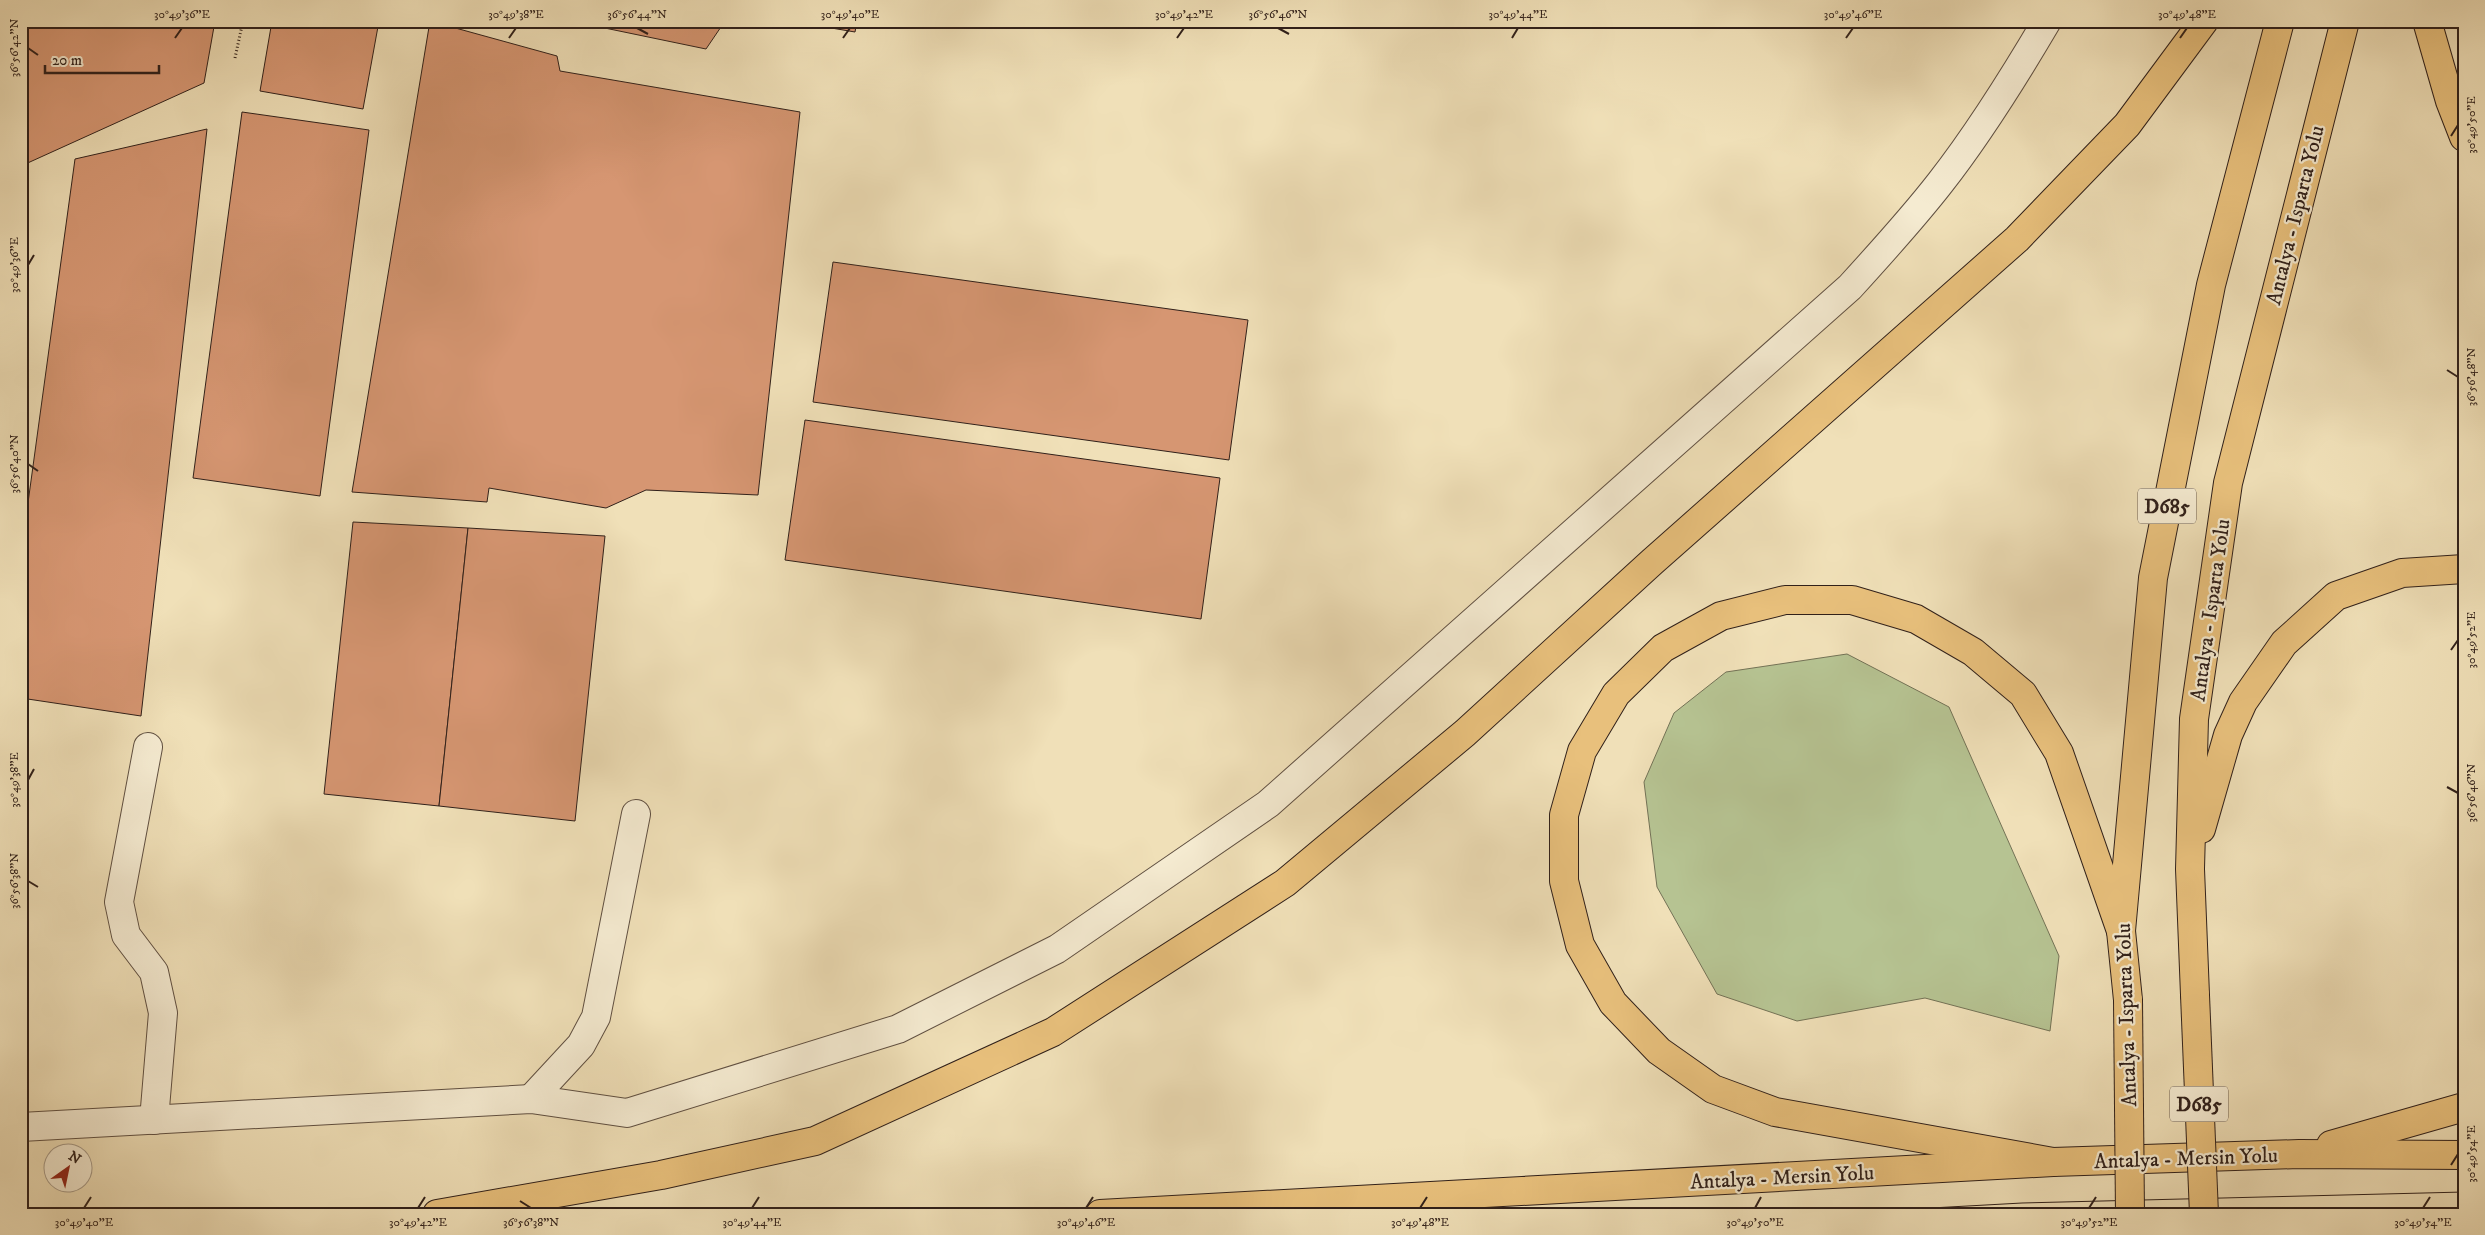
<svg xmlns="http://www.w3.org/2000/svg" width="2485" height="1235" viewBox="0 0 2485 1235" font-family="'IM FELL DW Pica',serif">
<rect width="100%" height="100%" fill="#f0e0b8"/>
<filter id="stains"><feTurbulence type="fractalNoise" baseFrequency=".004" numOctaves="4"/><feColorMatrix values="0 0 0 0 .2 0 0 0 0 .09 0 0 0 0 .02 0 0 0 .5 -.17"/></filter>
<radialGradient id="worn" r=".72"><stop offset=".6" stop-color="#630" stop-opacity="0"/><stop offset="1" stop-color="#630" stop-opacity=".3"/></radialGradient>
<polygon fill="#b6c392" stroke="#737256" points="1847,654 1949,707 2059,956 2050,1031 1925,998 1797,1021 1717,994 1657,887 1644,782 1674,713 1726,672"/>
<g fill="#d69672" stroke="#30201a">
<polygon points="21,21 215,21 204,83 21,166"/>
<polygon points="272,21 379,21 363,109 260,91"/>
<polygon points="430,21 557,56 560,71 800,112 758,495 646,490 606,508 489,488 487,502 352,492"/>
<polygon points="571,21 725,21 706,49"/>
<polygon points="790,21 857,21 855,32"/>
<polygon points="242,112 369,130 320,496 193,478"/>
<polygon points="207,129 141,716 21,698 21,554 75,159"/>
<polygon points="833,262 1248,320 1229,460 813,402"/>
<polygon points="805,420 1220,478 1201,619 785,560"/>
<polygon points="353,522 468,528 439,806 324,794"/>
<polygon points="468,528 605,536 575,821 439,806"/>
</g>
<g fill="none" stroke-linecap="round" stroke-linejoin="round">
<defs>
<g id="minor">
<polyline points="148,747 119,902 126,935 154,972 163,1013 154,1120"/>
<polyline points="531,1099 581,1045 596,1017 636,814"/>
<path d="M21,1127L531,1099L627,1113L898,1029L1057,949L1268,804L1850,287C1881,253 1912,219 1940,183C1980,132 2014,77 2047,21"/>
</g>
<g id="highway">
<polyline points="2427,21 2450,101 2464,137"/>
<polyline points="2201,829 2228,735 2243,702 2284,643 2336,596 2402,573 2464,569"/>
<polyline points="2195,995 2190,869 2194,719 2228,483 2345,21"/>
<polyline points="2128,1000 2121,931 2153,578 2211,285 2280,21"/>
<polyline points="2331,1145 2464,1107"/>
<polyline points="2053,1162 1775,1112 1713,1089 1659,1051 1613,1003 1580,945 1564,881 1564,815 1582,751 1616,694 1663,648 1721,616 1785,600 1852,600 1916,619 1973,652 2023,694 2059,753 2121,931"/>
<polyline points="437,1214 661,1175 815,1141 1053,1032 1285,883 1465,733 1652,562 2017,239 2127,125 2204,21"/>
<polyline points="1100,1214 2053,1162 2299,1154 2464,1155"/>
</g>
</defs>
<use href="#minor" stroke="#605042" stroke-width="30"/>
<use href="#highway" stroke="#30201a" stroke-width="30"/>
<polyline stroke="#30201a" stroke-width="3" stroke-dasharray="1 2.5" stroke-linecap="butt" points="235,58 243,21"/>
<use href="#minor" stroke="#f5ebd1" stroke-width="28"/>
<use href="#highway" stroke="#e8c07c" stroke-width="28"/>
<polyline stroke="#30201a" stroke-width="1" points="1822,1214 2022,1203 2464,1192"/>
<defs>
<g id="highway-bridge">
<polyline points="2195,995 2204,1214"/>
<polyline points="2128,1000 2130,1214"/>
</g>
</defs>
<use href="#highway-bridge" stroke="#30201a" stroke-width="30" stroke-linecap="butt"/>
<use href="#highway-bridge" stroke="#e8c07c" stroke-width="28"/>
</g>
<path fill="none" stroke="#30201a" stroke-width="2" d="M637,28L648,34M1278,28L1289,34M175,38L182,28M509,38L516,28M843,38L850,28M1177,38L1184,28M1512,38L1518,28M1846,38L1853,28M2180,38L2187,28M28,48L38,55M2451,136L2458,125M28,265L34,255M2447,370L2458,377M28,464L38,471M2451,650L2458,640M28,780L34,769M2447,787L2458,793M28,881L38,887M2451,1165L2458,1154M520,1201L531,1208M84,1208L91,1197M418,1208L425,1197M752,1208L759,1197M1086,1208L1093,1197M1420,1208L1427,1197M1755,1208L1761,1197M2089,1208L2096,1197M2423,1208L2430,1197"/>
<g text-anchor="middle" stroke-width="4.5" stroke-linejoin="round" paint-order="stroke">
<g fill="#f5ebd1" stroke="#6b5d51" stroke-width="1">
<rect x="2138" y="488.5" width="58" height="35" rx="4"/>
<rect x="2170" y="1086.5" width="58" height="35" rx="4"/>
</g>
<g font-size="20" font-weight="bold" fill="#30201a">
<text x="2167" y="513">D685</text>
<text x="2199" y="1111">D685</text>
</g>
<g font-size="21" fill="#30201a" stroke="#f5ebd1">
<text transform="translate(2295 215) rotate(-76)" y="7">Antalya - Isparta Yolu</text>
<text transform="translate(2210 610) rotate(-82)" y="7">Antalya - Isparta Yolu</text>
<text transform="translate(2126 1015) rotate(-92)" y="7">Antalya - Isparta Yolu</text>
<text transform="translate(2186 1158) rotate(-2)" y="7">Antalya - Mersin Yolu</text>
<text transform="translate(1782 1177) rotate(-3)" y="7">Antalya - Mersin Yolu</text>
</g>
</g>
<rect width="2485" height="1235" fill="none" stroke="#f0e0b8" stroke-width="55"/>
<g transform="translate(68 1168) rotate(33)"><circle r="24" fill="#f5ebd1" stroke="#a69a88"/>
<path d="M0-4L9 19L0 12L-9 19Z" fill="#8f2418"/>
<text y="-8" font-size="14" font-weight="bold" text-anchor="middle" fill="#30201a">N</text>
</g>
<path d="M45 65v8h114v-8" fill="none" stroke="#30201a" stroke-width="2.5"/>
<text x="52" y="65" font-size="15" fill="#30201a" stroke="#f5ebd1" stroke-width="4" paint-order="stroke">20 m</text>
<rect x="28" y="28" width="2430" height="1180" fill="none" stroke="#30201a" stroke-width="2"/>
<g font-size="12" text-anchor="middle" fill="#30201a">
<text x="182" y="18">30°49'36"E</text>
<text x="516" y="18">30°49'38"E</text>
<text x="637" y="18">36°56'44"N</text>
<text x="850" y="18">30°49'40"E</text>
<text x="1184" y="18">30°49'42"E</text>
<text x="1278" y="18">36°56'46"N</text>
<text x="1518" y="18">30°49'44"E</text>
<text x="1853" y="18">30°49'46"E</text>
<text x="2187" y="18">30°49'48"E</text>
<text transform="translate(14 48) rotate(-90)" y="4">36°56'42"N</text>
<text transform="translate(2471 125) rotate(-90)" y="4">30°49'50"E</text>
<text transform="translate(14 265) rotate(-90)" y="4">30°49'36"E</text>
<text transform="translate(2471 377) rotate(-90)" y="4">36°56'48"N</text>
<text transform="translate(14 464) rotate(-90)" y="4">36°56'40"N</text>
<text transform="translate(2471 640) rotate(-90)" y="4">30°49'52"E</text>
<text transform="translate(14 780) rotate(-90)" y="4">30°49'38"E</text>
<text transform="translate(2471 793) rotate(-90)" y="4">36°56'46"N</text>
<text transform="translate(14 881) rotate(-90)" y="4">36°56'38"N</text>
<text transform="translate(2471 1154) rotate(-90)" y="4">30°49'54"E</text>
<text x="84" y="1226">30°49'40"E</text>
<text x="418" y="1226">30°49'42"E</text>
<text x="531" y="1226">36°56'38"N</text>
<text x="752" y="1226">30°49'44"E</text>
<text x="1086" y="1226">30°49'46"E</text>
<text x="1420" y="1226">30°49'48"E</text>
<text x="1755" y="1226">30°49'50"E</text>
<text x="2089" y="1226">30°49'52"E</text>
<text x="2423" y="1226">30°49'54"E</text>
</g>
<rect width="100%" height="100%" filter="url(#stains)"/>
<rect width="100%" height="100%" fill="url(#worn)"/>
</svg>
